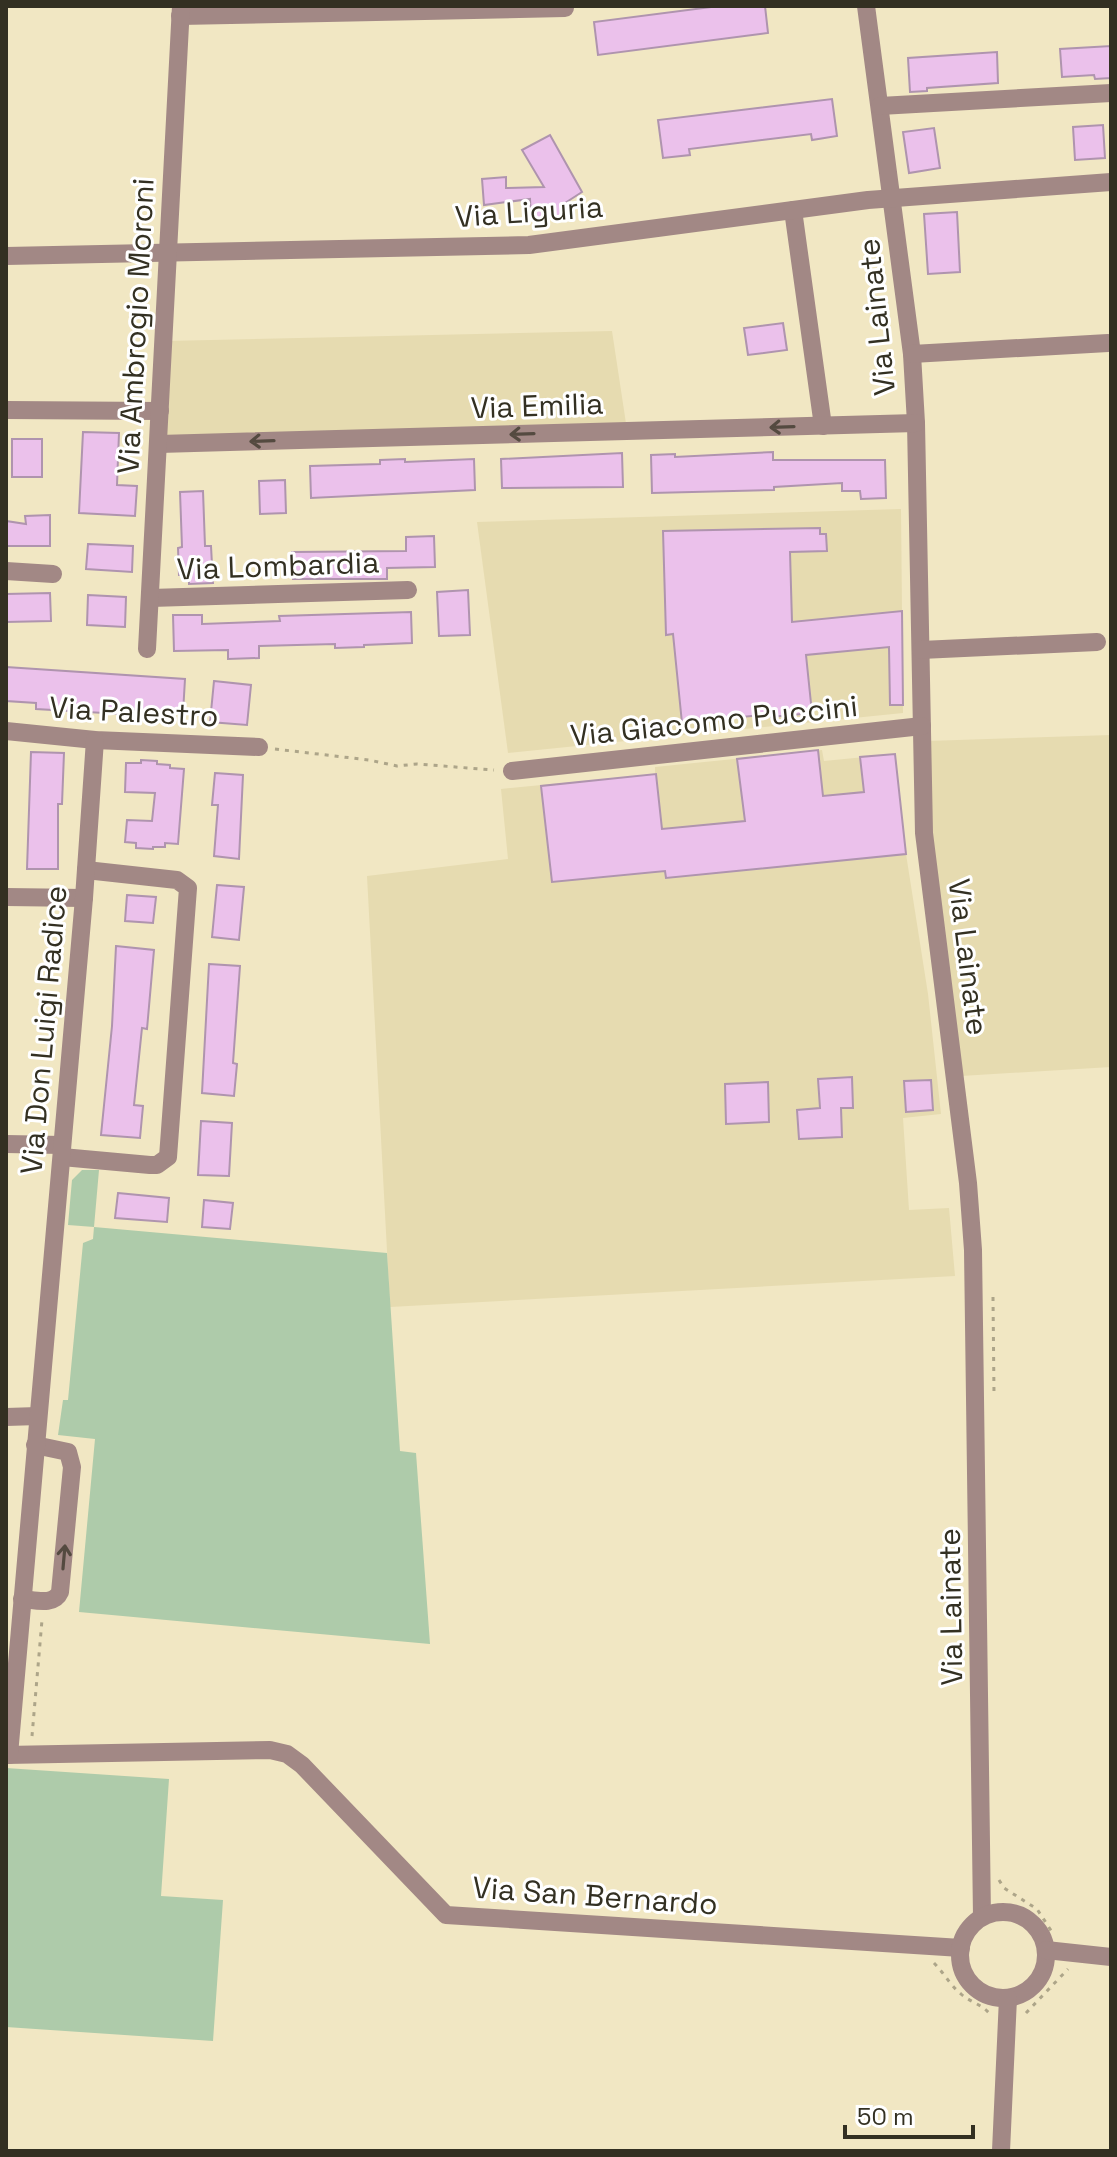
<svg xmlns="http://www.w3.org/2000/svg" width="1117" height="2157" viewBox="0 0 1117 2157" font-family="'Space Grotesk',sans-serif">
<rect width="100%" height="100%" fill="#f1e7c3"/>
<g fill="#e6dbb0">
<polygon points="612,331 627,430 160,443 166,341"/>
<polygon points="901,509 903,713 508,753 477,522"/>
<polygon points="1111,735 1111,1067 961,1076 930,833 927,741"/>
<polygon points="822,750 824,761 895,754 906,854 928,994 941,1114 903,1118 909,1210 949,1208 955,1276 390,1307 367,876 508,859 501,789 655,774 655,767"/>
</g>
<g fill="#aecbaa">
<polygon points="82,1170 99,1170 94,1227 387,1253 400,1451 416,1453 430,1644 79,1612 95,1439 58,1435 63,1400 68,1400 83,1243 93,1239 94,1227 68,1225 72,1180"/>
<polygon points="6,1768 169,1779 161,1896 223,1900 213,2041 6,2027"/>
</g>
<g fill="#ebc1eb" stroke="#af94ae" stroke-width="2">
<polygon points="719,6 765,6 768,33 598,55 594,22"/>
<polygon points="1111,46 1111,78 1095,79 1094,75 1062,77 1060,49"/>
<polygon points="997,52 998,83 927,88 927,91 910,92 908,58"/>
<polygon points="832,99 837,136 812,140 811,134 689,149 690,155 663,158 658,120"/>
<polygon points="1103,125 1105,158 1075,160 1073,127"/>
<polygon points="934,128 940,168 909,173 903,132"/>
<polygon points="550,135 582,192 562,205 563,218 531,219 530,199 484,205 482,179 506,177 506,188 544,187 522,150"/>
<polygon points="957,212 960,272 928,274 924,214"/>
<polygon points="783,323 787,350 748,355 744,328"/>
<polygon points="83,432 119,433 117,485 137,486 135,516 79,513"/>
<rect x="12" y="439" width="30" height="38"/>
<polygon points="773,452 773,460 885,460 886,498 861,499 860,491 842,491 842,483 774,487 774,490 652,493 651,455 675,454 675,457"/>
<polygon points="622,453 623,487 502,488 501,459"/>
<polygon points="405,459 405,462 474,459 475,490 311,498 310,466 380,464 380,460"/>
<polygon points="285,480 286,513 260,514 259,481"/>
<polygon points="203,491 205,546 211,546 213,583 189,584 189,575 179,575 178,548 182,547 180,492"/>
<polygon points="50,515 50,546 6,546 6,521 26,524 25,516"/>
<polygon points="820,528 820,534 826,534 827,551 790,552 792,622 902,611 903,705 890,705 889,647 806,655 812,713 771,717 771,714 682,723 673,634 666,635 663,531"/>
<polygon points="434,536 435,567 387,568 387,579 293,579 292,552 406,551 406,537"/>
<polygon points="88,544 133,546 132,572 86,569"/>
<polygon points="468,590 470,635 439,636 437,592"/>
<polygon points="50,593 51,621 6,622 6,594"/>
<polygon points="88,595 126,597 125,627 87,625"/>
<polygon points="411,612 412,643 364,645 364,647 335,648 335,644 259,646 259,658 228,659 228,650 174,651 173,615 202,615 202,624 280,621 279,616"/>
<polygon points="6,667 185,679 183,713 121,709 121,714 36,709 36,703 6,701"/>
<polygon points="214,681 251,685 247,725 210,722"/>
<polygon points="818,750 823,796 864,792 860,757 895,754 906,854 666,878 665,871 552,882 541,786 656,774 662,829 745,821 737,759"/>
<polygon points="31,752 64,753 62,804 58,804 58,869 27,869"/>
<polygon points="141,760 157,761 157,764 170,765 170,768 184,769 178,844 165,843 165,847 153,847 153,849 136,848 136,843 125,842 127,820 152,821 155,793 125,792 126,763 141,763"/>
<polygon points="215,773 243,775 239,859 214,856 218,805 212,805"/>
<polygon points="217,885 244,887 239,940 212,937"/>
<polygon points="127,895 156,897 153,923 125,921"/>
<polygon points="116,946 154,950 147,1029 142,1028 134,1105 143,1106 140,1138 101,1135 112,1026"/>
<polygon points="209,964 240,966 233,1063 237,1064 234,1096 202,1093"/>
<polygon points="852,1077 853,1108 841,1108 842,1137 799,1139 797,1110 820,1108 818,1079"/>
<polygon points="931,1080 933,1110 906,1112 904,1081"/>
<polygon points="768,1082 769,1122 726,1124 725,1084"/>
<polygon points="201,1121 232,1123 229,1176 198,1175"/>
<polygon points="118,1193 169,1198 167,1222 115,1218"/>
<polygon points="204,1200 233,1203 230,1229 202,1227"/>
</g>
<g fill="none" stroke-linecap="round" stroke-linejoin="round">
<g stroke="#ada589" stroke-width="3" stroke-dasharray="4 6" stroke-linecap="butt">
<polyline points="275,749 369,760 397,766 417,764 494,770"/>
<polyline points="993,1297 994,1394"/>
<polyline points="32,1736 42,1620"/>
<polyline points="999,1880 1004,1888 1037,1909 1052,1932"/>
<path d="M934,1963C944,1973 950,1985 961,1994C970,2002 981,2004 989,2013"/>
<polyline points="1026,2013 1068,1969"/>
</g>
<g stroke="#a28885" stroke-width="18">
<polyline points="866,6 912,354 916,423 924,833 968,1183 973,1250 982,1917"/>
<polyline points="180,16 565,8"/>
<polyline points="880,106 1111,93"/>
<polyline points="793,210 823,426"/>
<polyline points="6,256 529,245 868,200 1111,182"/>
<polyline points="912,354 1108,343"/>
<polyline points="6,410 160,411"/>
<polyline points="159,444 916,423"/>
<polyline points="6,571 53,574"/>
<polyline points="151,598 408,590"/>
<polyline points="147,649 181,6"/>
<polyline points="921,650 1097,642"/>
<polyline points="6,731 95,740 259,747"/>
<polyline points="512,771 922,726"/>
<polyline points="6,897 84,898"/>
<polyline points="6,1144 62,1145"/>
<polyline points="62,1157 150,1165 157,1165 168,1157 188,888 177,880 86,870"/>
<polyline points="6,1417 38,1416"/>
<path d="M22,1599C35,1600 54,1606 60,1592L72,1467L68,1452L35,1445"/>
<polyline points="6,1755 270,1750 287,1754 302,1765 446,1915 961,1948"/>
<polyline points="9,1755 84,898 95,740"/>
<circle cx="1003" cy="1955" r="43"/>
<polyline points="1046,1950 1111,1957"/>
<polyline points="1001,2151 1008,1998"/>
</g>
</g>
<defs><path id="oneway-shaft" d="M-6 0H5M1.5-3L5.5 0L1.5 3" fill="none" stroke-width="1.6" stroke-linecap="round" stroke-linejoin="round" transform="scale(2)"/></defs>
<g stroke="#544a40">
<use href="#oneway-shaft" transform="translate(782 427) rotate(178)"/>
<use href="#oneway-shaft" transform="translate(522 434) rotate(178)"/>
<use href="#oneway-shaft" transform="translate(262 441) rotate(178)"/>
<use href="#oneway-shaft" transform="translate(64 1557) rotate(-85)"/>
</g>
<g text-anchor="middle" stroke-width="6" stroke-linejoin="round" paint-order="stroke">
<g font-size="30" fill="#333022" stroke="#fff">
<text transform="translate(529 212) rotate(-4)" y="10">Via Liguria</text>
<text transform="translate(877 317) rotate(-96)" y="10">Via Lainate</text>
<text transform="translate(136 326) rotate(-87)" y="10">Via Ambrogio Moroni</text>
<text transform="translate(537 406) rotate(-2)" y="10">Via Emilia</text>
<text transform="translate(278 566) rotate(-2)" y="10">Via Lombardia</text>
<text transform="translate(134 712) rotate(3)" y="10">Via Palestro</text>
<text transform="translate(714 721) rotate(-6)" y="10">Via Giacomo Puccini</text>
<text transform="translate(968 957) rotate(83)" y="10">Via Lainate</text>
<text transform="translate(44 1030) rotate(-85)" y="10">Via Don Luigi Radice</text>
<text transform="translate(951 1607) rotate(-91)" y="10">Via Lainate</text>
<text transform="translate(595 1896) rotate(4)" y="10">Via San Bernardo</text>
</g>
</g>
<rect width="1117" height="2157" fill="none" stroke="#333022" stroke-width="16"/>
<path d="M845 2125v12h128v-12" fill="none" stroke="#333022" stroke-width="4"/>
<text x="857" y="2125" font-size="24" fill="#333022" stroke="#ffffff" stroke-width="6" paint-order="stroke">50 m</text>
</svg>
